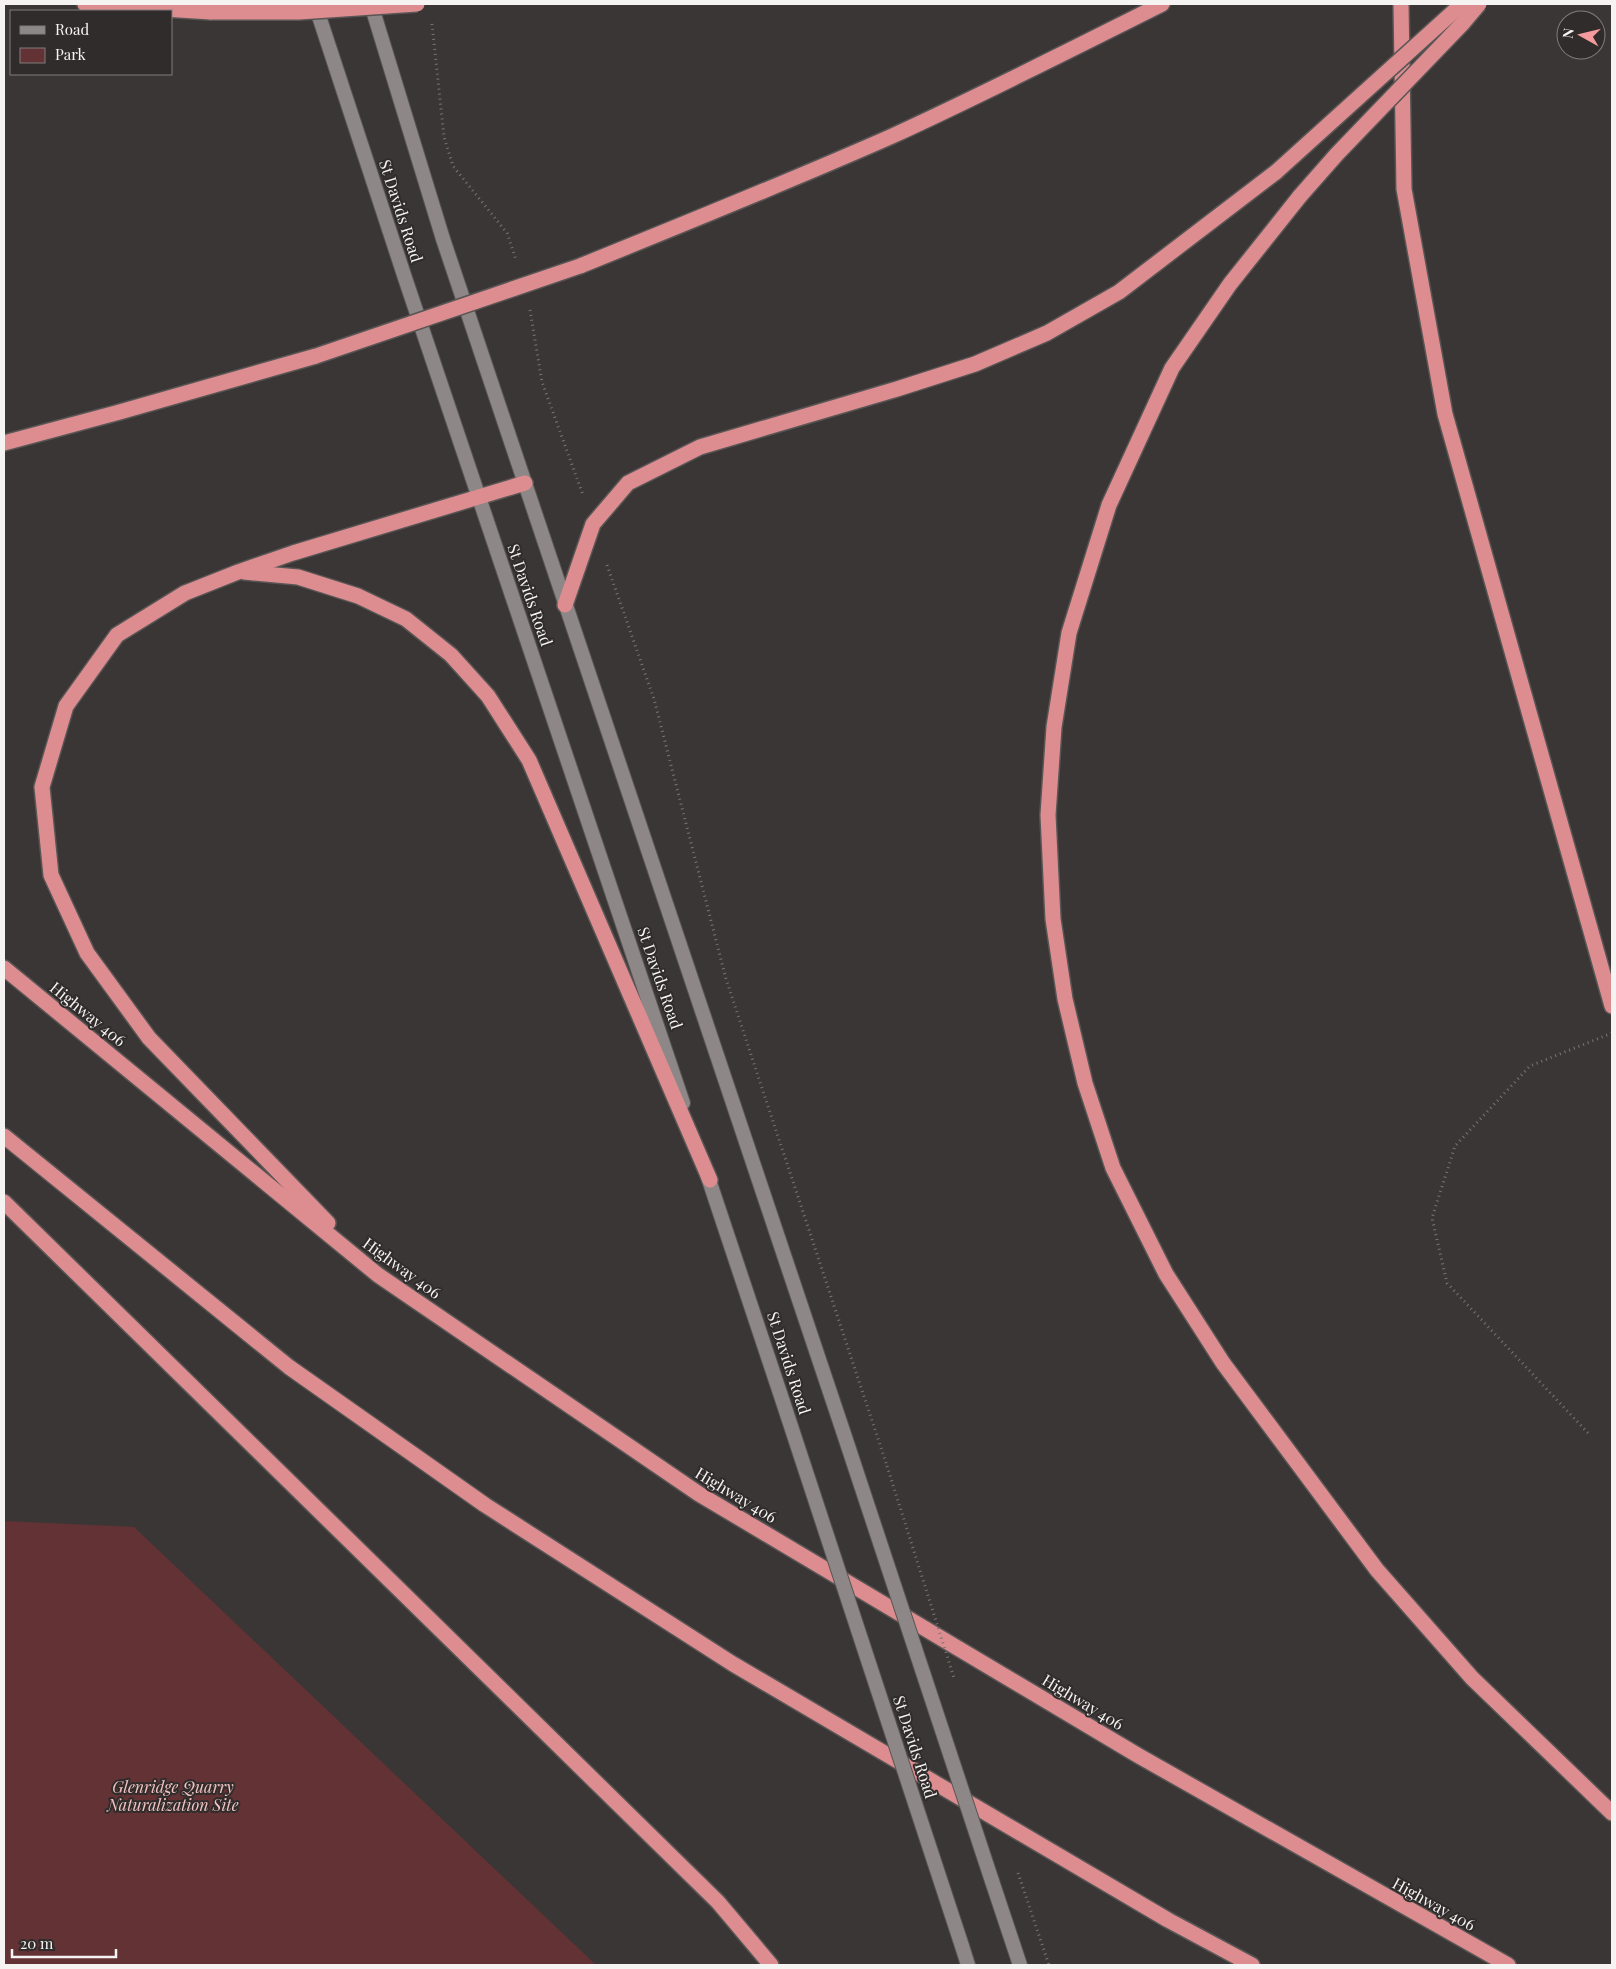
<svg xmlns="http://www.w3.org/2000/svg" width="1616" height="1969" viewBox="0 0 1616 1969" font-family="'Playfair Display',serif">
<rect width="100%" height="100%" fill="#3b3636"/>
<polygon fill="#633235" points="4,1521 134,1527 596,1965 4,1965"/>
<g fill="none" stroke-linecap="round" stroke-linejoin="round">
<defs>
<g id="secondary">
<polyline points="315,4 405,278 683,1103"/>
<polyline points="371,4 443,239 843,1431"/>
<polyline points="706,1171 783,1402"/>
<polyline points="992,1881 1020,1965"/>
<polyline points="962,1946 968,1965"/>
</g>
<g id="motorway">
<polyline points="85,4 211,12"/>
<polyline points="1401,4 1404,189 1445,414 1612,1006"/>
<polyline points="1300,196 1230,284 1172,368 1109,505 1069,633 1054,727 1048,815 1053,919 1065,999 1085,1083 1113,1168 1166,1274 1223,1363 1377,1570 1472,1678 1612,1813"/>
<path d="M580,266C684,224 788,182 890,137C982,95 1072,49 1162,4"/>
<polyline points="4,443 116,413 316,356"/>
<polyline points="244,572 298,577 358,596 406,619 451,655 488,696 529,760 710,1180"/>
<polyline points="565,605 593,524 628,483 700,447 897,389 975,364 1047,333 1119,292 1276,172"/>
<polyline points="4,968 378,1275 699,1494 1139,1756 1508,1965"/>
<polyline points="4,1136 289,1367 485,1505 733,1664 1168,1920 1252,1965"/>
<polyline points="4,1202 718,1902 771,1965"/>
<polyline points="328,1223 149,1038 87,953 51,875 42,787 66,706 117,635 185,593 238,572 293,553 525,483"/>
</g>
</defs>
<use href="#secondary" stroke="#595555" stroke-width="16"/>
<use href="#motorway" stroke="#595555" stroke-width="18"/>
<g stroke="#797575" stroke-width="3" stroke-dasharray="1 4" stroke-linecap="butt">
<polyline points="432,24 444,137 453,166 507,233 516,260"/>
<polyline points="530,310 542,382 583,495"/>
<polyline points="607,565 654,699 726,979 887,1466"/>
<polyline points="1588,1433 1447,1283 1432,1218 1455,1146 1530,1066 1612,1033"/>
</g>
<use href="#secondary" stroke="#8d8787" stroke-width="14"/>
<use href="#motorway" stroke="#dd8d8f" stroke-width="15"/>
<defs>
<g id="secondary-bridge">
<polyline points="783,1402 962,1946"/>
<polyline points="843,1431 992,1881"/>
</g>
<g id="motorway-bridge">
<polyline points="211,12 299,12 417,4"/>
<polyline points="1276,172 1462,4"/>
<polyline points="1300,196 1337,154 1463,23 1479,4"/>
<polyline points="316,356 580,266"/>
</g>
</defs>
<use href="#secondary-bridge" stroke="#595555" stroke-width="16" stroke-linecap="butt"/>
<use href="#motorway-bridge" stroke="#595555" stroke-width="18" stroke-linecap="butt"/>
<g stroke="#797575" stroke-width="3" stroke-dasharray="1 4" stroke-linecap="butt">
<polyline points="887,1466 954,1678"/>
<polyline points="1018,1873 1049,1965"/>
</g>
<use href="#secondary-bridge" stroke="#8d8787" stroke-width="14"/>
<use href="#motorway-bridge" stroke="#dd8d8f" stroke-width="15"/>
</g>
<g text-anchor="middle" stroke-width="4" stroke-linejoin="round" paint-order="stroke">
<g font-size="16" fill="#f6f3f3" stroke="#312c2c">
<text transform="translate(401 211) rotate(72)" y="6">St Davids Road</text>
<text transform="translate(530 595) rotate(71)" y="6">St Davids Road</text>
<text transform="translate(660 978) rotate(71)" y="6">St Davids Road</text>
<text transform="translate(88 1014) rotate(39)" y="6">Highway 406</text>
<text transform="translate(402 1268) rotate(36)" y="6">Highway 406</text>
<text transform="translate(789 1363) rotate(72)" y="6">St Davids Road</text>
<text transform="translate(736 1495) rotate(31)" y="6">Highway 406</text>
<text transform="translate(1083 1702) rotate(31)" y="6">Highway 406</text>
<text transform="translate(915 1747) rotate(72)" y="6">St Davids Road</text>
<text transform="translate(1434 1904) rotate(29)" y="6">Highway 406</text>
</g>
<g font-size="16" font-style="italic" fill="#f4c3c3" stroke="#312c2c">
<text x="173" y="1793">Glenridge Quarry<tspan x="173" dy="18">Naturalization Site</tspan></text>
</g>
</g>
<rect width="1616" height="1969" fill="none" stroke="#f6f3f3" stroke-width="10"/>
<rect x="10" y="10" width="162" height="65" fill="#312c2c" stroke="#807c7c"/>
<rect x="20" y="26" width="25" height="8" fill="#8d8787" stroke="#807c7c"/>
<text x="55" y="35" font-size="15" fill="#f6f3f3">Road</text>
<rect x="20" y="48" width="25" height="15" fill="#633235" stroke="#807c7c"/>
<text x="55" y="60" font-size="15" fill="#f6f3f3">Park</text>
<g transform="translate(1581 35) rotate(278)"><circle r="24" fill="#312c2c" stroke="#807c7c"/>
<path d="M0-4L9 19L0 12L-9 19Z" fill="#f59b9d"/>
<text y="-8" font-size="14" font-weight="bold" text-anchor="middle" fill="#f6f3f3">N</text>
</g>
<path d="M12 1949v8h104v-8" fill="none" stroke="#f6f3f3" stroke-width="2.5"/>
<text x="20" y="1949" font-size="15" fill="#f6f3f3" stroke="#312c2c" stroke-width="4" paint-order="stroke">20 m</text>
</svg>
